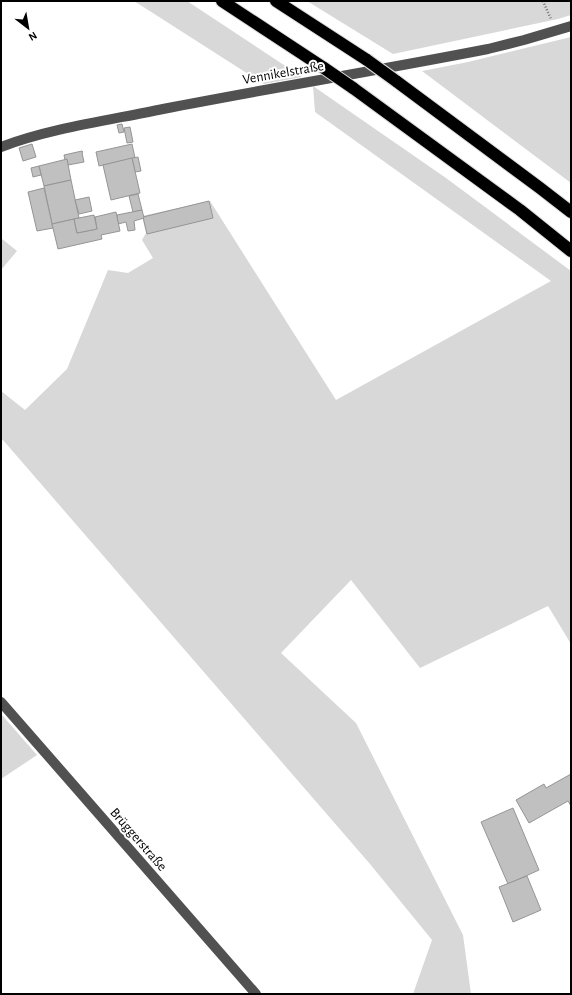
<svg xmlns="http://www.w3.org/2000/svg" width="572" height="995" viewBox="0 0 572 995" font-family="'Alegreya Sans',sans-serif">
<rect width="100%" height="100%" fill="#fff"/>
<g fill="#d8d8d8">
<polygon points="134,1 187,1 302,77 264,84"/>
<polygon points="307,1 570,1 571,15 558,19 393,54"/>
<polygon points="571,37 571,183 422,71 468,62"/>
<polygon points="313,86 446,178 571,271 571,644 548,606 420,668 351,580 281,653 356,723 463,935 471,994 413,994 432,940 370,864 3,440 1,441 1,391 25,410 67,369 108,270 128,273 153,258 142,240 146,233 142,216 210,201 336,400 551,281 315,112"/>
<polygon points="1,238 17,251 1,270"/>
<polygon points="1,714 37,755 1,779"/>
</g>
<g fill="#c0c0c0" stroke="#959595">
<polygon points="122,124 124,132 119,133 117,125"/>
<polygon points="130,127 133,142 127,143 124,128"/>
<polygon points="32,144 36,157 23,161 19,148"/>
<polygon points="132,144 135,158 99,166 96,152"/>
<polygon points="82,151 83,152 82,153 84,162 68,165 67,159 65,160 64,155"/>
<polygon points="138,157 141,171 135,172 132,158"/>
<polygon points="132,158 140,193 111,200 103,165"/>
<polygon points="67,159 71,180 44,186 39,166"/>
<polygon points="39,166 41,175 33,177 31,168"/>
<polygon points="71,180 79,218 52,224 44,186"/>
<polygon points="44,188 53,228 37,231 28,192"/>
<polygon points="138,194 142,210 133,212 129,196"/>
<polygon points="89,197 92,211 79,214 75,200"/>
<polygon points="209,201 213,218 147,234 143,217"/>
<polygon points="142,210 144,218 134,221 135,230 128,231 126,222 118,224 117,215"/>
<polygon points="116,212 120,231 101,235 102,239 58,249 52,224 74,219 77,233 97,229 95,217"/>
<polygon points="94,215 97,229 77,233 74,219"/>
<polygon points="571,774 571,806 568,801 529,823 516,800 544,784 546,788"/>
<polygon points="513,808 539,870 508,884 481,822"/>
<polygon points="527,876 541,910 513,922 499,887"/>
</g>
<g fill="none" stroke-linecap="round" stroke-linejoin="round">
<defs>
<g id="highway">
<polyline points="222,1 324,68"/>
<polyline points="276,1 367,60"/>
<polyline points="396,81 540,188 571,212"/>
<polyline points="353,88 520,210 571,251"/>
</g>
</defs>
<use href="#highway" stroke="#dbdbdb" stroke-width="14"/>
<polyline stroke="#737373" stroke-width="2.5" stroke-dasharray="1 2" stroke-linecap="butt" points="543,1 551,19"/>
<g stroke="#515151" stroke-width="10">
<path d="M1,147C51,128 111,120 163,109C271,88 380,70 488,49L524,40L571,26"/>
<polyline points="1,702 256,994"/>
</g>
<use href="#highway" stroke="#000" stroke-width="12"/>
<defs>
<g id="highway-bridge">
<polyline points="367,60 396,81"/>
<polyline points="324,68 353,88"/>
</g>
</defs>
<use href="#highway-bridge" stroke="#dbdbdb" stroke-width="14" stroke-linecap="butt"/>
<use href="#highway-bridge" stroke="#000" stroke-width="12"/>
</g>
<g text-anchor="middle" stroke-width="4" stroke-linejoin="round" paint-order="stroke">
<g font-size="14" fill="#000" stroke="#fff">
<text transform="translate(283 72) rotate(-10)" y="5">Vennikelstraße</text>
<text transform="translate(139 839) rotate(49)" y="5">Brüggerstraße</text>
</g>
</g>
<rect width="572" height="995" fill="none" stroke="#000000" stroke-width="4"/>
<g transform="translate(28 28) rotate(149)" stroke="#ffffff" stroke-width="3" paint-order="stroke">
<path d="M0-3L7 15L0 10L-7 15Z" fill="#000000"/>
<text y="-6" font-size="11" font-weight="bold" text-anchor="middle" fill="#000000">N</text>
</g>
</svg>
